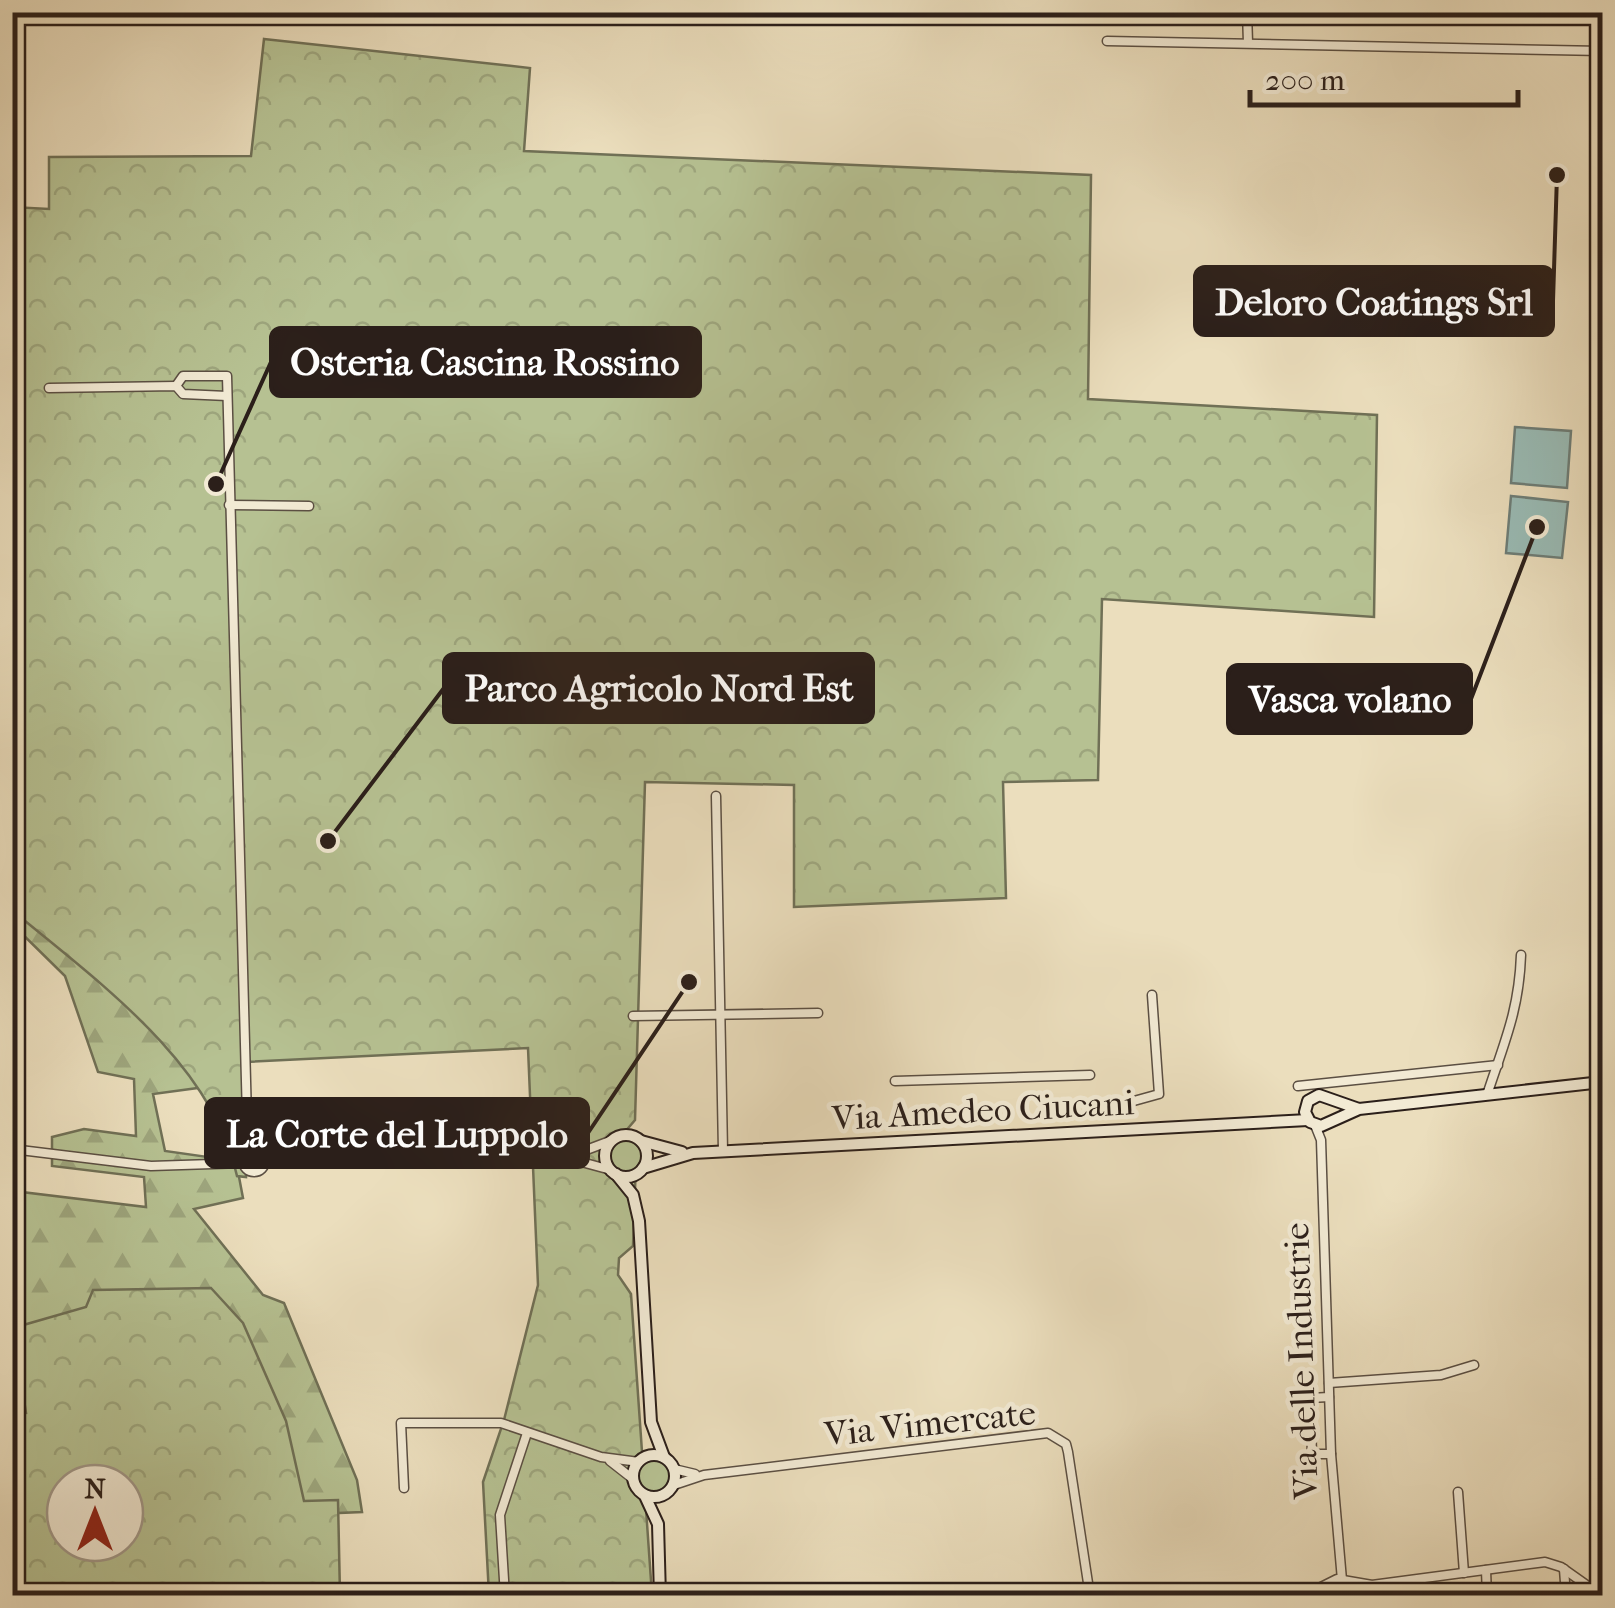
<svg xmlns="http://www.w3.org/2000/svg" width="1615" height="1608" viewBox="0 0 1615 1608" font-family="'IM FELL French Canon',serif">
<defs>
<pattern id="forest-firs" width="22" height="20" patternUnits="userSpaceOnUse" patternTransform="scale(2.5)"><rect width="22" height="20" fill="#b6c192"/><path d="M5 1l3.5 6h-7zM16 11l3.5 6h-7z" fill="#9da57d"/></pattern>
<pattern id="park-crowns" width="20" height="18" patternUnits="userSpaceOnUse" patternTransform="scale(2.5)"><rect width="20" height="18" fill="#b6c192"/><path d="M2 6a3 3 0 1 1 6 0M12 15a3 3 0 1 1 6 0" fill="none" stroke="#9da57d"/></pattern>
</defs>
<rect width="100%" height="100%" fill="#ebdebd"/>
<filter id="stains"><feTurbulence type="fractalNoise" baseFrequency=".002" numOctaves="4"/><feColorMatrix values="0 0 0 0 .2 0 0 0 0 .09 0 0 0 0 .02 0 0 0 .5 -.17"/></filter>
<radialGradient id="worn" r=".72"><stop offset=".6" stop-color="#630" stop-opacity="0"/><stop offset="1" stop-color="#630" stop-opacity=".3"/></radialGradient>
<polygon fill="url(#forest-firs)" stroke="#707056" stroke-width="2.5" points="13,857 205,1087 153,1094 165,1151 236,1161 243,1198 194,1209 263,1295 284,1303 357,1480 362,1512 125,1522 295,1483 65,1483 65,1543 13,1573 13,1191 146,1207 144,1177 52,1166 52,1137 84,1129 136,1136 134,1079 98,1072 65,976 13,925"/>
<g fill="url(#park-crowns)" stroke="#707056" stroke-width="2.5" fill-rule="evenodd">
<path d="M264,39L530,68L524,151L1091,175L1088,399L1377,415L1374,617L1102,599L1098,780L1003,782L1006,898L794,907V785L645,782L635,1120L624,1133L622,1145L636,1162L633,1246L619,1258L618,1275L631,1294L652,1595H489L483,1482L504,1420L538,1285L528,1048L246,1062V1177L237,1176C213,1063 96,980 13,911L12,207L49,209V157L251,156Z"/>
<path d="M211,1288L243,1323L286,1421L304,1501L338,1500L340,1595H13V1415L26,1413L13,1328L86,1307L93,1290ZM65,1483H125V1543H65Z"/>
</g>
<g fill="#b6c192" stroke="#707056" stroke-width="2.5">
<circle cx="626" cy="1156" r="16"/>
<circle cx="654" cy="1476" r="16"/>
</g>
<g fill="#99bbb5" stroke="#6d7d77" stroke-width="2.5">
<polygon points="1515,427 1571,431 1567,488 1511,483"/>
<polygon points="1511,496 1568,502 1562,558 1506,553"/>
</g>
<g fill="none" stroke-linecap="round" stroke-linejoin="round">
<defs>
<g id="street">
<polyline points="1247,12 1248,43"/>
<polyline points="1107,41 1602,51"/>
<polyline points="176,386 183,376 227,376 247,1118 252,1150"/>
<polyline points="49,388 176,386 183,394 227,396"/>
<polyline points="229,505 309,506"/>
<polyline points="716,796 723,1151"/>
<polyline points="633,1016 818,1013"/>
<polyline points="895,1081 1090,1075"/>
<polyline points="1298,1086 1498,1065"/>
<path d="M1487,1095C1504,1043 1519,1011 1521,955"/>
<polyline points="1123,1104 1159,1094 1152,995"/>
<polyline points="1315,1125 1321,1140 1331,1454 1342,1580"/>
<polyline points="12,1149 151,1166 243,1163"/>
<circle cx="254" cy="1161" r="11"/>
<polyline points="573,1155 610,1141"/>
<polyline points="265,1162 563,1157 611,1170"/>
<polyline points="1329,1383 1441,1375 1474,1365"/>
<polyline points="1329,1397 1310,1398 1312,1454 1331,1454"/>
<polyline points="610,1461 633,1479"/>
<polyline points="674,1469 695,1474"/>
<polyline points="674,1485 704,1475 1048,1433 1066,1444 1068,1452 1090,1596"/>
<polyline points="404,1488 401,1423 501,1423 601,1457 639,1462"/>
<polyline points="1458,1492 1464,1573"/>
<polyline points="1564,1569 1566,1596"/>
<polyline points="1486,1570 1487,1596"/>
<polyline points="1344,1581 1349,1596"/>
<polyline points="505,1596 500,1515 527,1433"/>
<polyline points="1275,1596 1311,1592 1337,1579 1372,1585 1545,1562 1561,1567 1602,1596"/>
</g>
<g id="secondary">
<polyline points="1359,1109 1319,1095 1308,1101 1305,1112 1310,1122 1321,1126 1359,1109 1602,1082"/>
<circle cx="626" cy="1156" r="21"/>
<polyline points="641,1141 682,1152"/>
<polyline points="643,1168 693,1153 1308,1120"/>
<polyline points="616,1174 633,1195 639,1221 651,1422 664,1457"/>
<circle cx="654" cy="1476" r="21"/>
<polyline points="645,1496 658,1524 660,1596"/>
</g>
</defs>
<use href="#street" stroke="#5b4f43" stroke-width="11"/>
<use href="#secondary" stroke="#2b1f1a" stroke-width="14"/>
<use href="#street" stroke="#f2ead4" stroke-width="8"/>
<use href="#secondary" stroke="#f2ead4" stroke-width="10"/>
</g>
<g text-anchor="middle" stroke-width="9" stroke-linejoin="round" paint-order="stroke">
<g font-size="35" fill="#2b1f1a" stroke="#f2ead4">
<text transform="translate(983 1110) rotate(-3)" y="12">Via Amedeo Ciucani</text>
<text transform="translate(1301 1361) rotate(-92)" y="12">Via delle Industrie</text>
<text transform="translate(930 1423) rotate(-6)" y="12">Via Vimercate</text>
</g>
</g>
<path fill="none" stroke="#2b1f1a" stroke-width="4" d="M1557 175L1553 301M216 484L271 362M328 841L444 688M1537 527L1471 699M689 982L588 1133"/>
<g fill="#2b1f1a" stroke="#f2ead4" stroke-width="4">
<circle cx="1557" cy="175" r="10"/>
<circle cx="216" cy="484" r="10"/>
<circle cx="328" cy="841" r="10"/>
<circle cx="1537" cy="527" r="10"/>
<circle cx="689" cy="982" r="10"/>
</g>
<g fill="#2b1f1a" stroke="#2b1f1a" stroke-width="4">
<rect x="1195" y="267" width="358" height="68" rx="10"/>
<rect x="271" y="328" width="429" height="68" rx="10"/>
<rect x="444" y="654" width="429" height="68" rx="10"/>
<rect x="1228" y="665" width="243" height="68" rx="10"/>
<rect x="206" y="1099" width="382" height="68" rx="10"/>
</g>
<g font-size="38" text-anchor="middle" font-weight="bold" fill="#fff">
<text x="1374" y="315">Deloro Coatings Srl</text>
<text x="485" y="375">Osteria Cascina Rossino</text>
<text x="659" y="701">Parco Agricolo Nord Est</text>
<text x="1350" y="712">Vasca volano</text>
<text x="397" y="1147">La Corte del Luppolo</text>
</g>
<rect width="1615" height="1608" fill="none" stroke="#ebdebd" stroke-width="50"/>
<rect x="15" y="15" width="1585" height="1578" fill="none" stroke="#2b1f1a" stroke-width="5"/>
<rect x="25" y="25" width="1565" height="1558" fill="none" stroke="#2b1f1a" stroke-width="2.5"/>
<g transform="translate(95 1513)"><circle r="48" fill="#f2ead4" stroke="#a2998a" stroke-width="2.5"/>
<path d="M0-8L18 38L0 25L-18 38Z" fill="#8f2418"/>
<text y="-15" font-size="28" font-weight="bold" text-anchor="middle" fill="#2b1f1a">N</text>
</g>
<path d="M1250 90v15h268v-15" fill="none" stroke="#2b1f1a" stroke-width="5"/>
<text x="1265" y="90" font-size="30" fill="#2b1f1a" stroke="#f2ead4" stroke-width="8" paint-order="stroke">200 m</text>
<rect width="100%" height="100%" filter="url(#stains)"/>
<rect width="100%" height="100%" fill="url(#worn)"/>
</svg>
